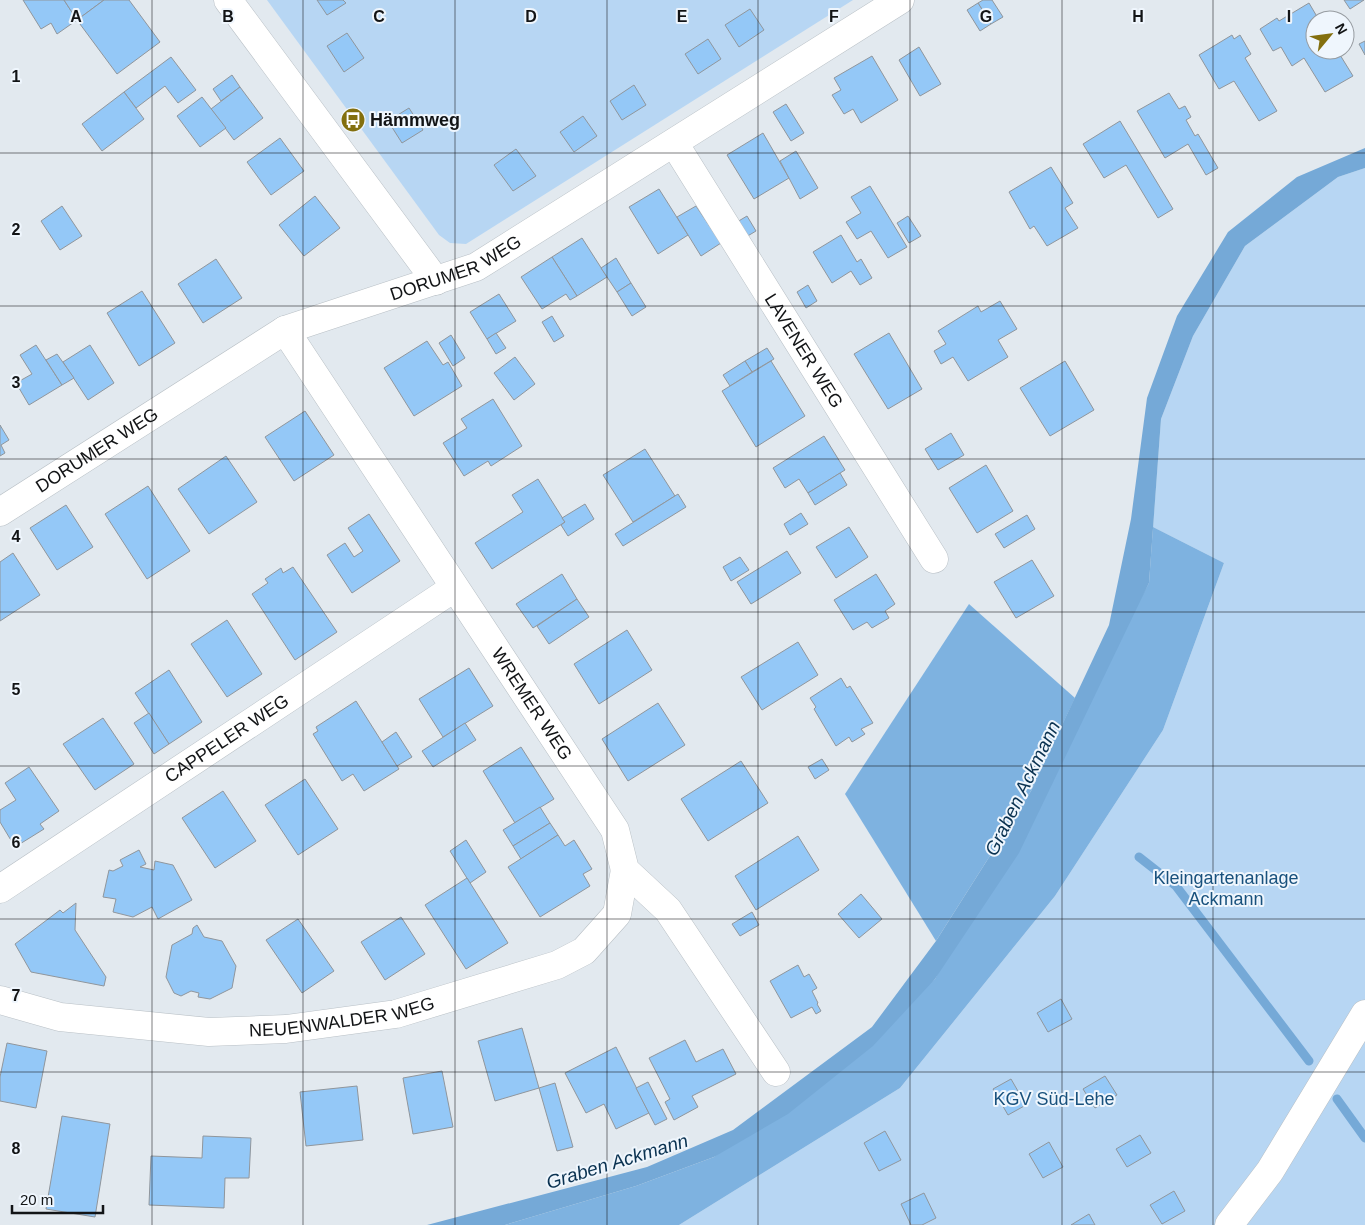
<svg xmlns="http://www.w3.org/2000/svg" width="1365" height="1225" viewBox="0 0 1365 1225" font-family="Helvetica,sans-serif">
<rect width="100%" height="100%" fill="#e2e9ef"/>
<g fill="#b7d6f3">
<polygon points="267,0 853,0 466,244 450,243 439,235"/>
<polygon points="1365,168 1365,1225 679,1225 900,1088 1055,896 1163,730 1224,563 1153,527 1161,419 1193,336 1245,246 1338,177"/>
</g>
<g fill="#7eb2e0">
<polygon points="1153,527 1224,563 1163,730 1055,896 900,1088 679,1225 505,1225 636,1186 714,1157 935,979 1149,583"/>
<polygon points="969,604 1075,698 1031,791 936,941 845,794"/>
</g>
<polygon fill="#75a9d7" points="1365,148 1365,168 1338,177 1245,246 1193,336 1161,419 1149,583 1019,853 935,979 873,1046 788,1114 714,1157 636,1186 505,1225 427,1225 647,1167 733,1130 872,1027 936,941 1031,791 1109,625 1131,519 1147,398 1177,316 1228,232 1297,177"/>
<g fill="none" stroke-linecap="round" stroke-linejoin="round">
<g stroke="#75a9d7" stroke-width="9">
<polyline points="1139,857 1176,886 1309,1061"/>
<polyline points="1337,1099 1365,1138"/>
</g>
</g>
<g fill="#94c8f7" stroke="#90969c">
<polygon points="23,0 64,0 77,20 57,34 51,23 41,29"/>
<polygon points="64,0 104,0 77,20"/>
<polygon points="104,0 129,0 160,42 117,74 77,20"/>
<polygon points="317,0 343,0 346,3 327,15"/>
<polygon points="983,0 992,0 1003,17 991,24 978,3"/>
<polygon points="1344,0 1364,0 1350,9"/>
<polygon points="978,3 991,24 980,31 967,10"/>
<polygon points="1309,3 1319,20 1315,20 1315,50 1337,50 1353,76 1325,92 1304,58 1292,66 1281,47 1273,51 1260,29 1277,18 1279,21"/>
<polygon points="750,9 764,30 739,47 725,25"/>
<polygon points="347,33 364,58 344,72 327,46"/>
<polygon points="1232,35 1234,39 1240,35 1251,54 1245,58 1277,111 1259,121 1234,81 1219,89 1199,55"/>
<polygon points="708,39 721,59 698,74 685,54"/>
<polygon points="1365,41 1365,55 1359,44"/>
<polygon points="919,47 941,84 920,96 899,60"/>
<polygon points="872,56 898,100 861,123 853,109 844,114 832,95 841,90 834,78"/>
<polygon points="171,57 196,90 178,103 165,86 136,108 124,92"/>
<polygon points="232,75 240,87 221,101 213,89"/>
<polygon points="634,85 646,105 622,120 610,101"/>
<polygon points="240,87 263,118 234,140 211,109"/>
<polygon points="124,92 144,119 102,151 82,124"/>
<polygon points="1169,93 1179,109 1185,106 1191,117 1186,120 1195,136 1198,134 1218,168 1206,175 1188,144 1165,158 1137,111"/>
<polygon points="202,97 226,128 200,147 177,116"/>
<polygon points="786,104 804,133 791,141 773,112"/>
<polygon points="409,108 423,130 402,143 388,121"/>
<polygon points="583,116 597,136 574,152 560,132"/>
<polygon points="1120,121 1173,209 1158,218 1126,165 1104,178 1083,144"/>
<polygon points="763,133 789,178 754,199 727,155"/>
<polygon points="280,138 304,171 271,195 247,162"/>
<polygon points="516,149 536,176 513,191 494,165"/>
<polygon points="796,151 818,188 800,199 780,161"/>
<polygon points="1051,167 1073,203 1065,208 1078,228 1047,246 1034,226 1030,229 1009,192"/>
<polygon points="870,186 907,247 888,258 871,231 857,239 846,222 861,213 851,197"/>
<polygon points="659,189 688,235 658,254 629,207"/>
<polygon points="315,196 340,228 304,256 279,225"/>
<polygon points="62,206 82,236 60,250 41,221"/>
<polygon points="696,206 721,243 701,256 677,217"/>
<polygon points="747,216 756,231 746,237 737,222"/>
<polygon points="908,216 921,236 909,243 897,223"/>
<polygon points="841,235 857,262 861,259 872,278 860,285 851,271 832,283 813,252"/>
<polygon points="582,238 607,277 577,296 552,257"/>
<polygon points="552,257 577,296 570,300 566,294 542,309 521,277"/>
<polygon points="616,258 631,283 617,292 601,268"/>
<polygon points="216,259 242,298 203,323 178,284"/>
<polygon points="631,283 646,307 632,316 617,292"/>
<polygon points="808,285 817,301 806,308 797,292"/>
<polygon points="142,291 175,343 139,366 107,313"/>
<polygon points="499,294 516,321 487,339 470,312"/>
<polygon points="1000,301 1017,329 998,340 1008,357 968,381 953,357 941,364 934,351 946,344 938,331 978,306 981,312"/>
<polygon points="552,316 564,336 554,342 542,322"/>
<polygon points="496,333 506,348 496,354 487,339"/>
<polygon points="889,333 922,389 888,409 854,354"/>
<polygon points="451,335 465,358 453,366 439,343"/>
<polygon points="427,341 443,365 448,362 462,386 414,416 384,368"/>
<polygon points="36,345 62,385 29,405 16,383 32,374 20,355"/>
<polygon points="90,345 114,383 88,400 63,362"/>
<polygon points="767,348 774,359 752,372 745,361"/>
<polygon points="57,354 74,378 62,385 46,360"/>
<polygon points="515,357 535,384 514,400 494,373"/>
<polygon points="745,361 752,372 730,386 723,375"/>
<polygon points="771,361 805,416 756,447 722,391"/>
<polygon points="1065,361 1094,410 1050,436 1020,388"/>
<polygon points="493,399 522,446 491,466 488,461 464,476 443,443 467,428 461,419"/>
<polygon points="305,411 334,455 294,481 265,437"/>
<polygon points="0,425 9,440 1,445 5,453 0,456"/>
<polygon points="951,433 964,455 938,470 925,449"/>
<polygon points="824,436 845,470 808,493 799,479 785,488 773,468"/>
<polygon points="645,449 675,496 633,522 603,475"/>
<polygon points="226,456 257,502 209,534 178,489"/>
<polygon points="986,465 1013,511 977,533 949,488"/>
<polygon points="840,473 847,485 815,505 808,493"/>
<polygon points="538,479 565,522 492,569 475,543 523,512 512,495"/>
<polygon points="148,486 190,551 147,579 105,514"/>
<polygon points="678,494 686,507 623,546 615,534"/>
<polygon points="585,504 594,519 568,536 561,525 565,522 562,518"/>
<polygon points="66,505 93,547 57,570 30,528"/>
<polygon points="801,513 808,524 790,535 784,524"/>
<polygon points="369,514 400,561 352,593 327,555 345,543 354,557 363,551 348,528"/>
<polygon points="1027,515 1035,529 1004,548 995,534"/>
<polygon points="849,527 868,557 836,578 816,547"/>
<polygon points="787,551 801,573 751,604 737,582"/>
<polygon points="13,553 40,595 0,621 0,562"/>
<polygon points="740,557 749,570 731,581 723,567"/>
<polygon points="1032,560 1054,596 1016,618 994,582"/>
<polygon points="293,567 337,632 295,660 252,594 268,583 265,579 281,568 283,573"/>
<polygon points="562,574 577,599 533,628 516,604"/>
<polygon points="876,574 895,604 885,611 889,618 872,628 867,622 853,630 834,600"/>
<polygon points="577,599 589,617 549,644 537,626"/>
<polygon points="227,620 262,674 227,697 191,644"/>
<polygon points="627,630 652,670 599,704 574,664"/>
<polygon points="798,642 818,675 762,710 741,677"/>
<polygon points="469,668 493,706 443,737 419,699"/>
<polygon points="169,670 202,722 169,744 135,693"/>
<polygon points="841,678 847,688 850,686 873,723 861,729 865,734 852,742 849,737 836,746 814,709 816,707 810,698"/>
<polygon points="356,701 399,769 364,791 353,774 342,781 313,734 318,731 316,727"/>
<polygon points="658,703 685,745 628,781 602,739"/>
<polygon points="149,713 169,744 154,754 134,723"/>
<polygon points="103,718 134,764 95,790 63,744"/>
<polygon points="465,723 476,740 433,767 422,751"/>
<polygon points="396,732 412,757 397,766 382,742"/>
<polygon points="521,747 554,799 515,823 483,771"/>
<polygon points="822,759 829,770 815,779 808,767"/>
<polygon points="741,761 768,803 708,841 681,799"/>
<polygon points="29,767 59,811 40,824 44,829 15,847 0,822 0,810 16,800 5,783"/>
<polygon points="305,779 338,829 298,855 265,805"/>
<polygon points="223,791 256,841 215,868 182,818"/>
<polygon points="540,807 550,823 513,846 503,830"/>
<polygon points="550,823 558,835 521,859 513,846"/>
<polygon points="558,835 565,846 574,840 592,869 583,874 590,886 540,917 508,867"/>
<polygon points="798,836 819,870 756,910 735,876"/>
<polygon points="466,840 486,872 470,883 450,851"/>
<polygon points="139,850 146,864 140,867 154,870 155,861 173,865 192,900 158,919 152,907 133,917 113,912 116,899 103,897 109,870 113,871 123,866 120,860"/>
<polygon points="467,878 508,943 466,969 425,905"/>
<polygon points="861,894 882,919 859,938 838,914"/>
<polygon points="76,903 75,930 106,977 104,986 31,972 15,944 60,910 63,913"/>
<polygon points="752,912 759,925 740,936 732,924"/>
<polygon points="401,917 425,954 385,980 361,942"/>
<polygon points="298,919 334,971 302,993 266,940"/>
<polygon points="197,925 204,937 222,941 236,966 232,988 210,999 198,997 199,993 191,991 181,996 174,993 166,977 172,945 192,934 193,928"/>
<polygon points="798,965 804,977 809,974 817,988 812,991 818,1003 817,1004 821,1011 816,1014 812,1007 791,1018 770,981"/>
<polygon points="1061,999 1072,1019 1048,1032 1037,1013"/>
<polygon points="522,1028 539,1088 495,1101 478,1041"/>
<polygon points="685,1040 696,1062 723,1049 736,1074 692,1096 698,1107 674,1120 665,1102 670,1099 649,1058"/>
<polygon points="7,1043 47,1051 36,1108 0,1101 0,1077"/>
<polygon points="616,1047 649,1113 616,1129 604,1104 586,1113 565,1073"/>
<polygon points="442,1071 453,1127 413,1134 403,1078"/>
<polygon points="1105,1076 1117,1095 1095,1108 1083,1089"/>
<polygon points="1011,1079 1026,1105 1008,1115 993,1089"/>
<polygon points="648,1082 667,1119 655,1125 636,1088"/>
<polygon points="555,1083 573,1147 557,1151 539,1088"/>
<polygon points="357,1086 363,1140 306,1146 300,1092"/>
<polygon points="62,1116 110,1124 95,1217 46,1209"/>
<polygon points="885,1131 901,1160 879,1171 864,1143"/>
<polygon points="1140,1135 1151,1153 1127,1167 1116,1149"/>
<polygon points="203,1136 251,1138 249,1178 225,1178 224,1208 149,1205 151,1156 202,1158"/>
<polygon points="1049,1142 1063,1167 1043,1178 1029,1154"/>
<polygon points="1174,1191 1185,1211 1162,1224 1150,1205"/>
<polygon points="924,1193 936,1218 922,1225 911,1225 901,1204"/>
<polygon points="1089,1214 1095,1225 1071,1225"/>
</g>
<g fill="none" stroke-linecap="round" stroke-linejoin="round">
<defs>
<g id="minor">
<polyline points="228,0 436,281"/>
<path id="s1" d="M674,143L934,559"/>
<path id="s2" d="M285,330L615,830L625,870L668,910L776,1072"/>
<path id="s3" d="M0,512L285,330L476,267L900,0"/>
<path id="s4" d="M0,889L454,588"/>
<path id="s5" d="M0,1000L60,1017L209,1032L286,1029L396,1014L557,965L584,951L617,914L625,870"/>
<polyline points="1229,1225 1270,1171 1365,1014"/>
</g>
</defs>
<use href="#minor" stroke="#b9c0c6" stroke-width="29"/>
<use href="#minor" stroke="#fff" stroke-width="28"/>
</g>
<path fill="none" stroke="#121416" stroke-width="1" stroke-opacity="0.55" d="M152,0V1225M303,0V1225M455,0V1225M607,0V1225M758,0V1225M910,0V1225M1062,0V1225M1213,0V1225M0,153H1365M0,306H1365M0,459H1365M0,612H1365M0,766H1365M0,919H1365M0,1072H1365"/>
<defs>
<symbol id="bus-disc" viewBox="-11 -11 22 22"><circle r="9.5" fill="#836f0e" stroke="#eff6fd"/><path d="M-5-6H5V4H4V6H2V4H-2V6H-4V4H-5ZM-3.5-4V0h7V-4ZM-3.5 1.2v1.5H-2V1.2ZM2 1.2v1.5H3.5V1.2Z" fill="#fff"/></symbol>
</defs>
<g fill-rule="evenodd">
<use href="#bus-disc" x="339" y="106" width="28" height="28"/>
</g>
<g text-anchor="middle" stroke-width="4" stroke-linejoin="round" paint-order="stroke">
<g font-size="18" font-weight="bold" fill="#121416" stroke="#eff6fd" text-anchor="start">
<text x="370" y="126">Hämmweg</text>
</g>
<g font-size="18" fill="#121416" stroke="#eff6fd">
<text dy="6" stroke="none"><textPath href="#s3" startOffset="520">DORUMER WEG</textPath></text>
<text dy="6" stroke="none"><textPath href="#s1" startOffset="245">LAVENER WEG</textPath></text>
<text dy="6" stroke="none"><textPath href="#s3" startOffset="115">DORUMER WEG</textPath></text>
<text dy="6" stroke="none"><textPath href="#s2" startOffset="448">WREMER WEG</textPath></text>
<text dy="6" stroke="none"><textPath href="#s4" startOffset="272">CAPPELER WEG</textPath></text>
<text dy="6" stroke="none"><textPath href="#s5" startOffset="346">NEUENWALDER WEG</textPath></text>
</g>
<g font-size="18" fill="#18517d" stroke="#eff6fd">
<text x="1226" y="884">Kleingartenanlage<tspan x="1226" dy="21">Ackmann</tspan></text>
<text x="1054" y="1105">KGV Süd-Lehe</text>
</g>
<g font-size="19" font-style="italic" fill="#0a3251" stroke="#eff6fd">
<text transform="translate(1022 788) rotate(-64)" y="7">Graben Ackmann</text>
<text transform="translate(617 1161) rotate(-17)" y="7">Graben Ackmann</text>
</g>
</g>
<g font-size="16" text-anchor="middle" font-weight="bold" fill="#121416" stroke="#eff6fd" stroke-width="4" stroke-linejoin="round" paint-order="stroke">
<text x="76" y="22">A</text>
<text x="228" y="22">B</text>
<text x="379" y="22">C</text>
<text x="531" y="22">D</text>
<text x="682" y="22">E</text>
<text x="834" y="22">F</text>
<text x="986" y="22">G</text>
<text x="1138" y="22">H</text>
<text x="1289" y="22">I</text>
<text x="16" y="82">1</text>
<text x="16" y="235">2</text>
<text x="16" y="388">3</text>
<text x="16" y="542">4</text>
<text x="16" y="695">5</text>
<text x="16" y="848">6</text>
<text x="16" y="1001">7</text>
<text x="16" y="1154">8</text>
</g>
<g transform="translate(1330 35) rotate(61)"><circle r="24" fill="#eff6fd" stroke="#979ca1"/>
<path d="M0-4L9 19L0 12L-9 19Z" fill="#836f0e"/>
<text y="-8" font-size="14" font-weight="bold" text-anchor="middle" fill="#121416">N</text>
</g>
<path d="M12 1205v8h91v-8" fill="none" stroke="#121416" stroke-width="2.5"/>
<text x="20" y="1205" font-size="15" fill="#121416" stroke="#eff6fd" stroke-width="4" paint-order="stroke">20 m</text>
</svg>
